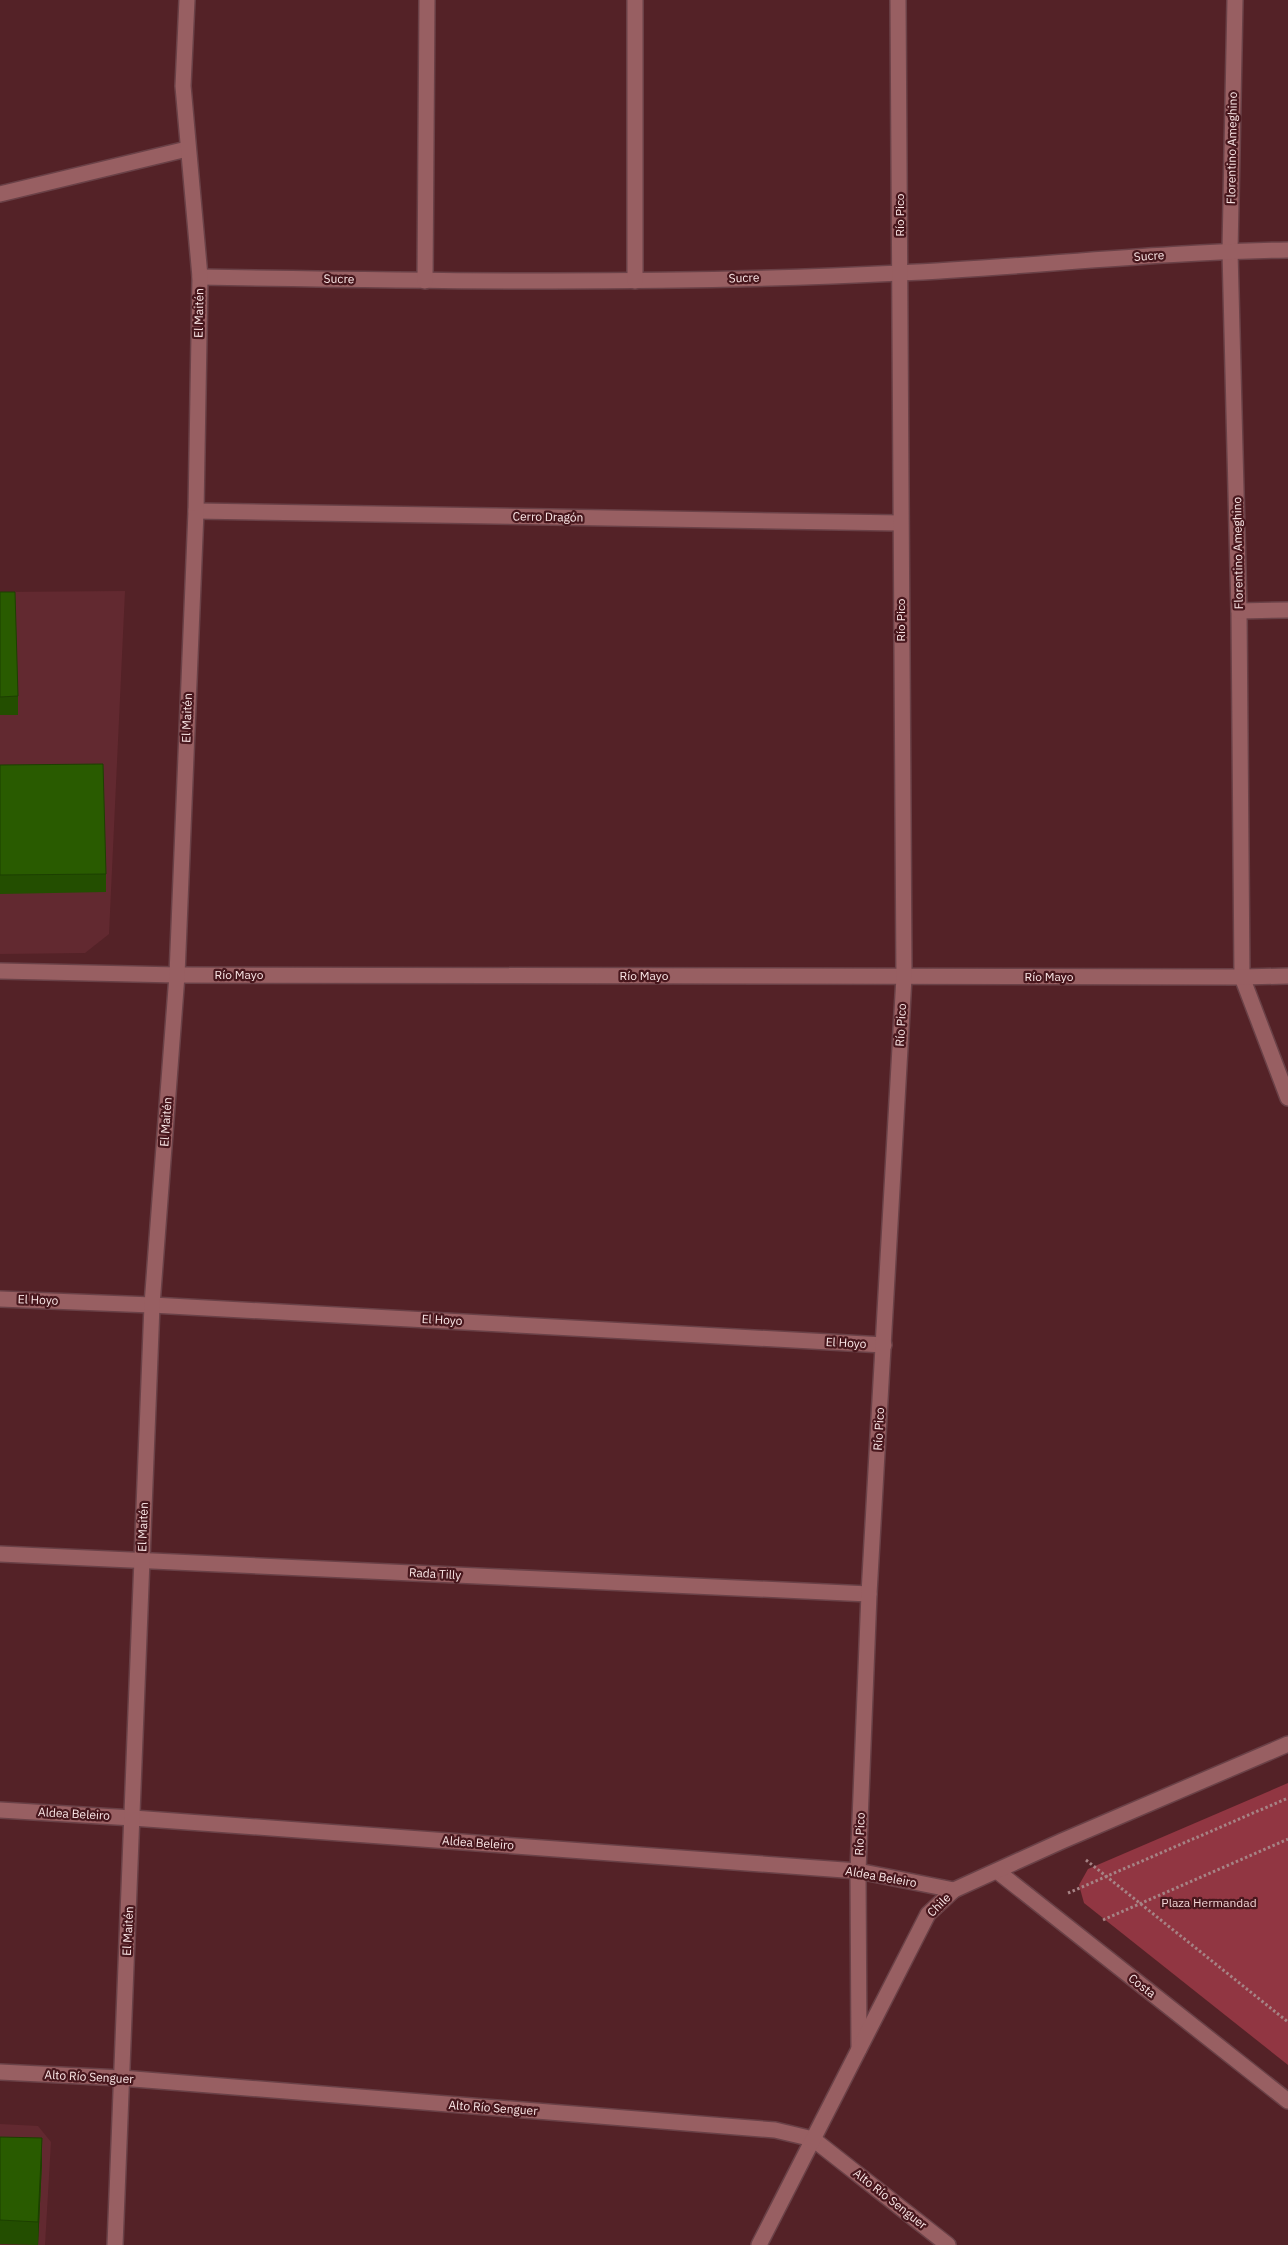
<svg xmlns="http://www.w3.org/2000/svg" width="1288" height="2245" viewBox="0 0 1288 2245" font-family="'IBM Plex Sans',sans-serif">
<rect width="100%" height="100%" fill="#542227"/>
<g fill="#622930">
<polygon points="125,591 109,934 85,953 0,954 0,592"/>
<polygon points="0,2124 38,2126 51,2142 45,2245 0,2245"/>
</g>
<polygon fill="#913642" points="1288,1783 1288,2065 1084,1903 1079,1885 1088,1869"/>
<g fill="none" stroke-linecap="round" stroke-linejoin="round">
<defs>
<g id="minor">
<polyline points="1235,0 1230,251 1239,611 1242,977 1288,1098"/>
<polyline points="0,194 187,149"/>
<path d="M200,277C433,281 667,285 900,273C1030,267 1158,252 1288,250"/>
<polyline points="425,281 427,0"/>
<polyline points="635,281 635,0"/>
<polyline points="196,511 900,523"/>
<polyline points="1239,611 1288,610"/>
<polyline points="0,971 177,975 1242,977 1288,976"/>
<polyline points="0,1299 152,1305 884,1345"/>
<polyline points="0,1554 869,1594"/>
<polyline points="0,1810 133,1818 858,1871 954,1890"/>
<polyline points="997,1871 1288,2101"/>
<polyline points="859,2049 858,1871 869,1594 904,977 898,0"/>
<polyline points="0,2072 121,2078 775,2130 813,2139 948,2245"/>
<polyline points="115,2245 152,1305 177,975 196,511 200,277 183,86 187,0"/>
<polyline points="759,2245 928,1914 954,1890 1062,1841 1288,1744"/>
</g>
</defs>
<use href="#minor" stroke="#6a4147" stroke-width="18"/>
<g stroke="#a68385" stroke-width="3" stroke-dasharray="2.5 2.5" stroke-linecap="butt">
<polyline points="1086,1860 1288,2022"/>
<polyline points="1068,1893 1288,1798"/>
<polyline points="1103,1920 1288,1839"/>
</g>
<use href="#minor" stroke="#985f62" stroke-width="15"/>
</g>
<g fill="#234e00">
<polygon points="0,592 18,696 18,715 0,715"/>
<polygon points="0,765 106,874 106,892 0,894"/>
<polygon points="0,2137 42,2162 38,2245 0,2244"/>
</g>
<polygon fill="#1d4000" points="42,2138 42,2162 38,2245 38,2222"/>
<g fill="#295b00" stroke="#1d4000">
<polygon points="0,592 15,592 18,696 0,697"/>
<polygon points="103,764 106,874 0,875 0,765"/>
<polygon points="0,2137 42,2138 38,2222 0,2220"/>
</g>
<g text-anchor="middle" stroke-width="4.5" stroke-linejoin="round" paint-order="stroke">
<g font-size="12" fill="#fbe7e7" stroke="#48171d">
<text transform="translate(1232 148) rotate(-89)" y="4">Florentino Ameghino</text>
<text transform="translate(900 215) rotate(-90)" y="4">Río Pico</text>
<text transform="translate(1149 256) rotate(-4)" y="4">Sucre</text>
<text transform="translate(744 278) rotate(-2)" y="4">Sucre</text>
<text transform="translate(339 279) rotate(1)" y="4">Sucre</text>
<text transform="translate(199 313) rotate(-89)" y="4">El Maitén</text>
<text transform="translate(548 517) rotate(1)" y="4">Cerro Dragón</text>
<text transform="translate(1238 553) rotate(-91)" y="4">Florentino Ameghino</text>
<text transform="translate(901 620) rotate(-90)" y="4">Río Pico</text>
<text transform="translate(187 718) rotate(-88)" y="4">El Maitén</text>
<text x="239" y="979">Río Mayo</text>
<text x="644" y="980">Río Mayo</text>
<text x="1049" y="981">Río Mayo</text>
<text transform="translate(901 1025) rotate(-87)" y="4">Río Pico</text>
<text transform="translate(166 1122) rotate(-86)" y="4">El Maitén</text>
<text transform="translate(38 1300) rotate(2)" y="4">El Hoyo</text>
<text transform="translate(442 1320) rotate(3)" y="4">El Hoyo</text>
<text transform="translate(846 1343) rotate(3)" y="4">El Hoyo</text>
<text transform="translate(879 1429) rotate(-87)" y="4">Río Pico</text>
<text transform="translate(143 1527) rotate(-88)" y="4">El Maitén</text>
<text transform="translate(435 1574) rotate(3)" y="4">Rada Tilly</text>
<text transform="translate(74 1814) rotate(3)" y="4">Aldea Beleiro</text>
<text transform="translate(860 1834) rotate(-88)" y="4">Río Pico</text>
<text transform="translate(478 1843) rotate(4)" y="4">Aldea Beleiro</text>
<text transform="translate(881 1877) rotate(10)" y="4">Aldea Beleiro</text>
<text transform="translate(939 1905) rotate(-45)" y="4">Chile</text>
<text transform="translate(128 1931) rotate(-87)" y="4">El Maitén</text>
<text transform="translate(1142 1986) rotate(38)" y="4">Costa</text>
<text transform="translate(89 2077) rotate(3)" y="4">Alto Río Senguer</text>
<text transform="translate(493 2108) rotate(4)" y="4">Alto Río Senguer</text>
<text transform="translate(890 2199) rotate(38)" y="4">Alto Río Senguer</text>
</g>
<g font-size="12" fill="#f0d4d5" stroke="#48171d">
<text x="1209" y="1907">Plaza Hermandad</text>
</g>
</g>
</svg>
